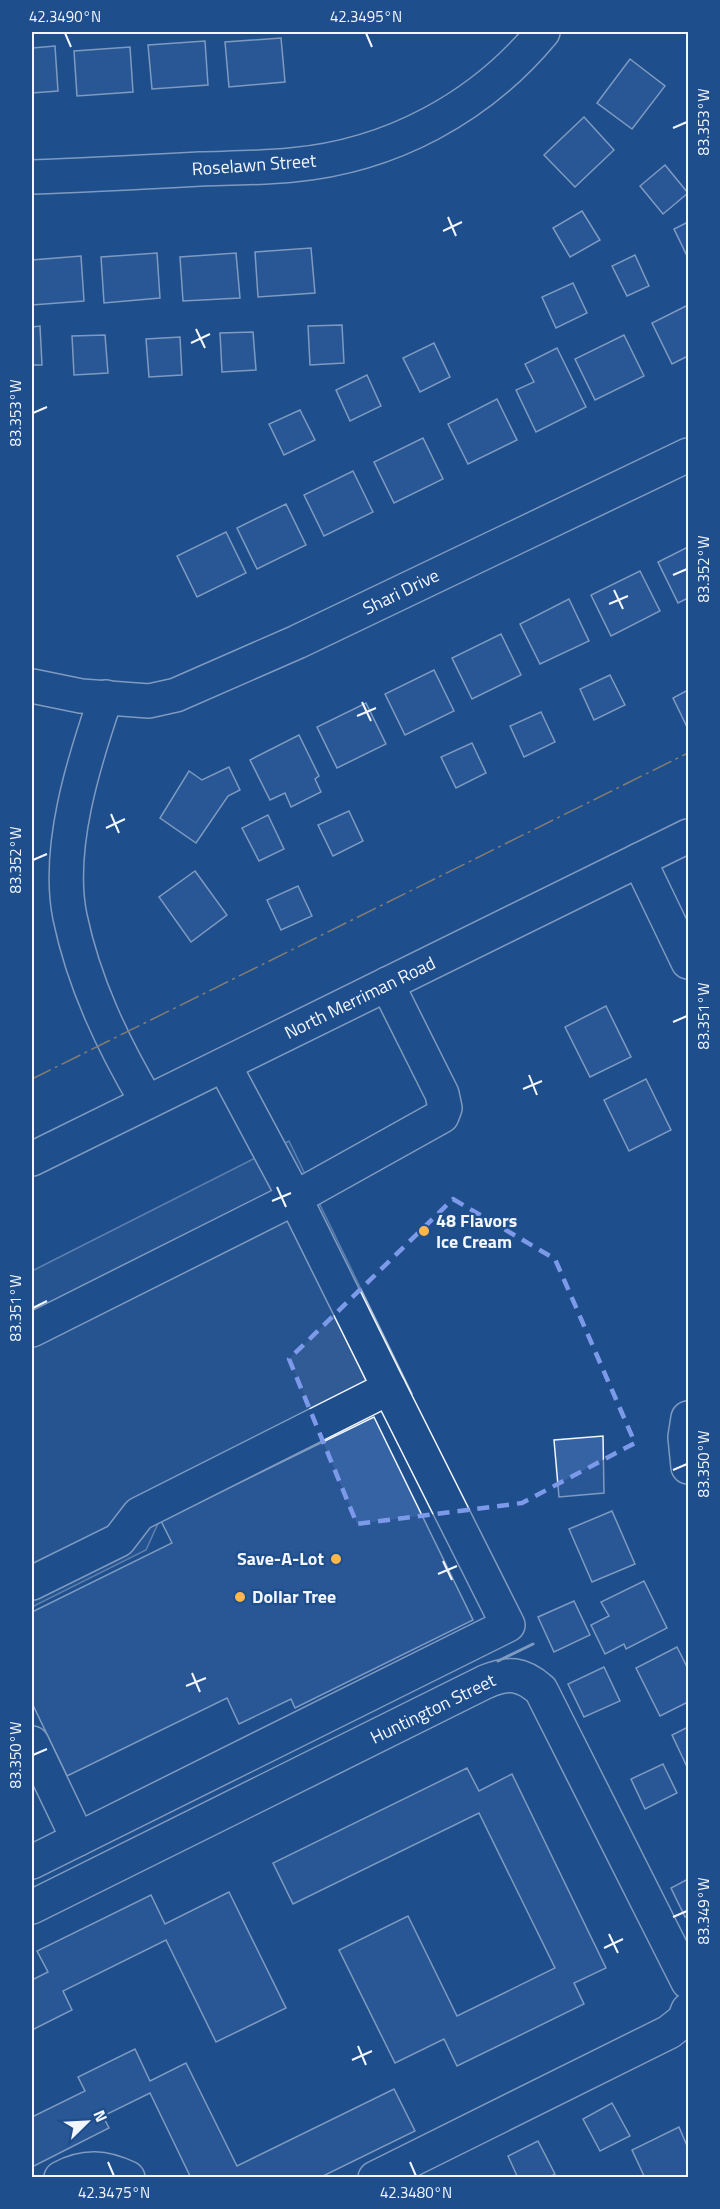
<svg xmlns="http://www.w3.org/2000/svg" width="720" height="2209" viewBox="0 0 720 2209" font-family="'Titillium Web',sans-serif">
<rect width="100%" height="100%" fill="#1f4e8c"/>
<polygon fill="#305b95" stroke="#a8bbd7" stroke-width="1.5" points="289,1141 412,1394 161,1517 146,1550 32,1607 32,1271"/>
<g fill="#3563a3" stroke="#f2f6ff" stroke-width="1.5">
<polygon points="281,38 285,82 229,87 225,42"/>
<polygon points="205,41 208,85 152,89 148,45"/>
<polygon points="55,46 58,91 32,93 32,48"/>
<polygon points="130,47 133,92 77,96 74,51"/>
<polygon points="630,59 665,86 632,129 597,103"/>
<polygon points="584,117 614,150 575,187 544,155"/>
<polygon points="665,165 688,193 663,214 640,186"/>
<polygon points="582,211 600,240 570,257 553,228"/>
<polygon points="688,222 688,258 674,229"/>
<polygon points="311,248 315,293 258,297 255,252"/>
<polygon points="157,253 160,298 104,303 101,257"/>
<polygon points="236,253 240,298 183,301 180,257"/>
<polygon points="635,255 649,286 627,296 612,266"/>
<polygon points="81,256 84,301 32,305 32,260"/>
<polygon points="573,283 587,313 556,328 542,297"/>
<polygon points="688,305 688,356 672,364 652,323"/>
<polygon points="342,325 344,363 310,365 308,326"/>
<polygon points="40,326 42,365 32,365 32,327"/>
<polygon points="253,332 256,370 222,372 220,333"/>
<polygon points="105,335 108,373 74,375 72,336"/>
<polygon points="624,335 644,376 595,400 575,359"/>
<polygon points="180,337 182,375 149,377 146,339"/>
<polygon points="434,343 450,377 420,392 403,358"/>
<polygon points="557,348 586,407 536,432 516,390 534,382 525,364"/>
<polygon points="367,375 381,406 350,421 336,390"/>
<polygon points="497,399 517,440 468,464 448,424"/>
<polygon points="300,410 315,440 284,455 269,424"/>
<polygon points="423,438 443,479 394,503 374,462"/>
<polygon points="353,471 373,512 324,536 304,495"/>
<polygon points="286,504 306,545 257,569 237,528"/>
<polygon points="226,532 246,573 197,597 177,556"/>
<polygon points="688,547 688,598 678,603 658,562"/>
<polygon points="640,571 660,611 611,636 591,595"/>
<polygon points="569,599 589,641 540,664 520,624"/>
<polygon points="501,634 521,675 472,699 452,658"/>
<polygon points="434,670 454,711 405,735 385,694"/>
<polygon points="610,675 625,705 594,720 580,689"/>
<polygon points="688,690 688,726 687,727 673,698"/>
<polygon points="366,703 386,744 337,768 317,727"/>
<polygon points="541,712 555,742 524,757 510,726"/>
<polygon points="299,735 319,776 315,779 321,792 291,807 285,793 270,800 250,760"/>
<polygon points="472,743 486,773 456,788 441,757"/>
<polygon points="229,767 240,790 228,796 196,843 160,818 189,771 202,780"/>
<polygon points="349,811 363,841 333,856 318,825"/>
<polygon points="268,815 284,849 259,861 242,828"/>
<polygon points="195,871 227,915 191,942 159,897"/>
<polygon points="298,886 312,916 281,930 267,900"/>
<polygon points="606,1006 631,1057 590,1077 565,1027"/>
<polygon points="646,1079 671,1130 629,1151 604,1100"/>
<polygon points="374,1417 473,1620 295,1708 291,1699 239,1724 227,1698 67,1776 32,1703 32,1612 172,1543 161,1521"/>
<polygon points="603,1436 604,1493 559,1497 554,1440"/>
<polygon points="612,1511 635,1564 592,1582 569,1529"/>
<polygon points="644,1581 667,1628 626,1649 624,1644 605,1654 591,1625 609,1616 601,1602"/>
<polygon points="574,1601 590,1635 554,1652 538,1617"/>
<polygon points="677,1647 688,1669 688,1702 660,1716 636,1668"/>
<polygon points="604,1667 620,1701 584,1717 568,1684"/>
<polygon points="688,1727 688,1769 672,1735"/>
<polygon points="663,1764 677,1793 645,1809 631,1779"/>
<polygon points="467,1768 479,1791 512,1774 606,1968 574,1983 584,2004 457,2066 444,2039 395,2063 339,1950 408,1916 457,2016 555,1968 479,1813 293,1904 273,1863"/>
<polygon points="688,1879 688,1915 685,1917 671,1888"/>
<polygon points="229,1892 286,2008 216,2042 166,1940 63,1991 72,2010 32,2030 32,1980 48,1972 37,1951 151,1895 165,1924"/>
<polygon points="135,2049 150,2081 186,2063 237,2166 394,2089 415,2131 319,2178 191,2178 150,2093 103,2116 109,2128 32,2167 32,2117 85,2091 78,2077"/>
<polygon points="612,2103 630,2136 600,2151 583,2119"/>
<polygon points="679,2127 688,2148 688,2176 645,2178 632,2150"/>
<polygon points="538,2141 555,2174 548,2178 518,2178 508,2156"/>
</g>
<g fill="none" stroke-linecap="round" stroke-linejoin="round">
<defs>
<g id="minor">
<path d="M32,177C88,175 144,172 200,169C231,168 262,168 292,165C391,156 480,108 543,32"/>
<polyline points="32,686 81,696 149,701 176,695 297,642 688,455"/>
<path d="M106,697C84,761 56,849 70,917C84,984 113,1044 147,1102"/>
<polyline points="639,860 688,962"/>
<polyline points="224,1065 295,1198 442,1116 445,1108 442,1094 387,984"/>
<polyline points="32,1330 295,1198 389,1388 139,1514 119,1540 32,1583"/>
<polyline points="688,1418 685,1437 688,1467"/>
<polyline points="32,1743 78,1839"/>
<polyline points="32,1862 508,1625 389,1388"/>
<path d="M32,1907L485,1682C508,1672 522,1673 541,1690L688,1982"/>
<path d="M61,2178C85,2165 105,2167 128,2178"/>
<polyline points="375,2178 669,2032 684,2020 688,2010"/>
</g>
<polyline id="major" points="32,1159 688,836"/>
</defs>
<use href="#minor" stroke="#f2f6ff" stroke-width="36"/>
<use href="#major" stroke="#f2f6ff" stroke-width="36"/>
<use href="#minor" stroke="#1f4e8c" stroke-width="33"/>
<use href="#major" stroke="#1f4e8c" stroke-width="33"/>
<polyline stroke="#f2f6ff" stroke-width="3" points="498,1661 533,1644"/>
<polyline stroke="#ffb74d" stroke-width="1.5" stroke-dasharray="21 4.5 3 4.5" stroke-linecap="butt" points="32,1079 688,753"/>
</g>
<path d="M0 0H720V2209H0ZM453,1199L555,1259L635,1443L522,1503L357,1524L289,1359Z" fill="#1f4e8c" fill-opacity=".55" fill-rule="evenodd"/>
<path fill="none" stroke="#7d9aea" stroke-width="4.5" stroke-dasharray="12 8" stroke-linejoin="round" d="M453,1199L555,1259L635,1443L522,1503L357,1524L289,1359Z"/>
<path fill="none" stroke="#f2f6ff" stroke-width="2" d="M65,33L71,47M366,33L372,47M673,128L687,122M448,217L456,236M443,231L462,222M196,329L205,348M191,343L210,334M33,413L47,407M673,575L687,569M614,590L623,609M609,604L628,596M362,702L371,721M357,716L376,708M111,814L119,833M106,828L125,819M33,860L47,854M673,1022L687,1016M529,1075L537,1095M523,1089L542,1081M277,1187L286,1207M272,1201L291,1193M33,1308L47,1301M673,1470L687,1464M443,1561L452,1580M438,1574L457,1566M192,1673L200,1692M186,1686L206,1678M33,1755L47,1749M673,1917L687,1911M609,1934L618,1953M604,1948L623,1939M358,2046L366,2065M352,2060L372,2051M108,2162L114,2176M410,2162L416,2176"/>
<g fill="#ffb74d" stroke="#1f4e8c" stroke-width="2">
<circle cx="424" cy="1231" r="6"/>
<circle cx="336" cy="1559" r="6"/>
<circle cx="240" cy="1597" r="6"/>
</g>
<g text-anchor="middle" stroke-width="4.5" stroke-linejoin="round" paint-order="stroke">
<g font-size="18" fill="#f2f6ff" stroke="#1f4e8c">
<text transform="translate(254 165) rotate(-4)" y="6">Roselawn Street</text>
<text transform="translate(401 592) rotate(-26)" y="6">Shari Drive</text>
<text transform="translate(360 998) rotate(-26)" y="6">North Merriman Road</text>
<text transform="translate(433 1709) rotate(-26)" y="6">Huntington Street</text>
</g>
<g font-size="18" font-weight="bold" fill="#f2f6ff" stroke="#1f4e8c" text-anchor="start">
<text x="436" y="1227">48 Flavors<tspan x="436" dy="21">Ice Cream</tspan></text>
<text x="324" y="1565" text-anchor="end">Save-A-Lot</text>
<text x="252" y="1603">Dollar Tree</text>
</g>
</g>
<rect width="720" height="2209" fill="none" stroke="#1f4e8c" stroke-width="66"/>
<g transform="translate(87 2122) rotate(66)" stroke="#1f4e8c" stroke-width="4.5" paint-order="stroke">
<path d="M0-4.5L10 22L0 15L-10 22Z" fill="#f2f6ff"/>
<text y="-9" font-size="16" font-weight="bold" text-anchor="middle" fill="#f2f6ff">N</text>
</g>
<rect x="33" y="33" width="654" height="2143" fill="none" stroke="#f2f6ff" stroke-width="2"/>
<g font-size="15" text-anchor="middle" fill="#f2f6ff">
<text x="65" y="22">42.3490°N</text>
<text x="366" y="22">42.3495°N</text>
<text transform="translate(704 122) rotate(-90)" y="5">83.353°W</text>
<text transform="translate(16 413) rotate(-90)" y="5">83.353°W</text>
<text transform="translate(704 569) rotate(-90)" y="5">83.352°W</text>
<text transform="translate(16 860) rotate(-90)" y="5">83.352°W</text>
<text transform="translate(704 1016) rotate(-90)" y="5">83.351°W</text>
<text transform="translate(16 1308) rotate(-90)" y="5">83.351°W</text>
<text transform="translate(704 1464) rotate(-90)" y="5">83.350°W</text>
<text transform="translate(16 1755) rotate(-90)" y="5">83.350°W</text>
<text transform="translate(704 1911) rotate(-90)" y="5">83.349°W</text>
<text x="114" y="2198">42.3475°N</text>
<text x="416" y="2198">42.3480°N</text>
</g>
</svg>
